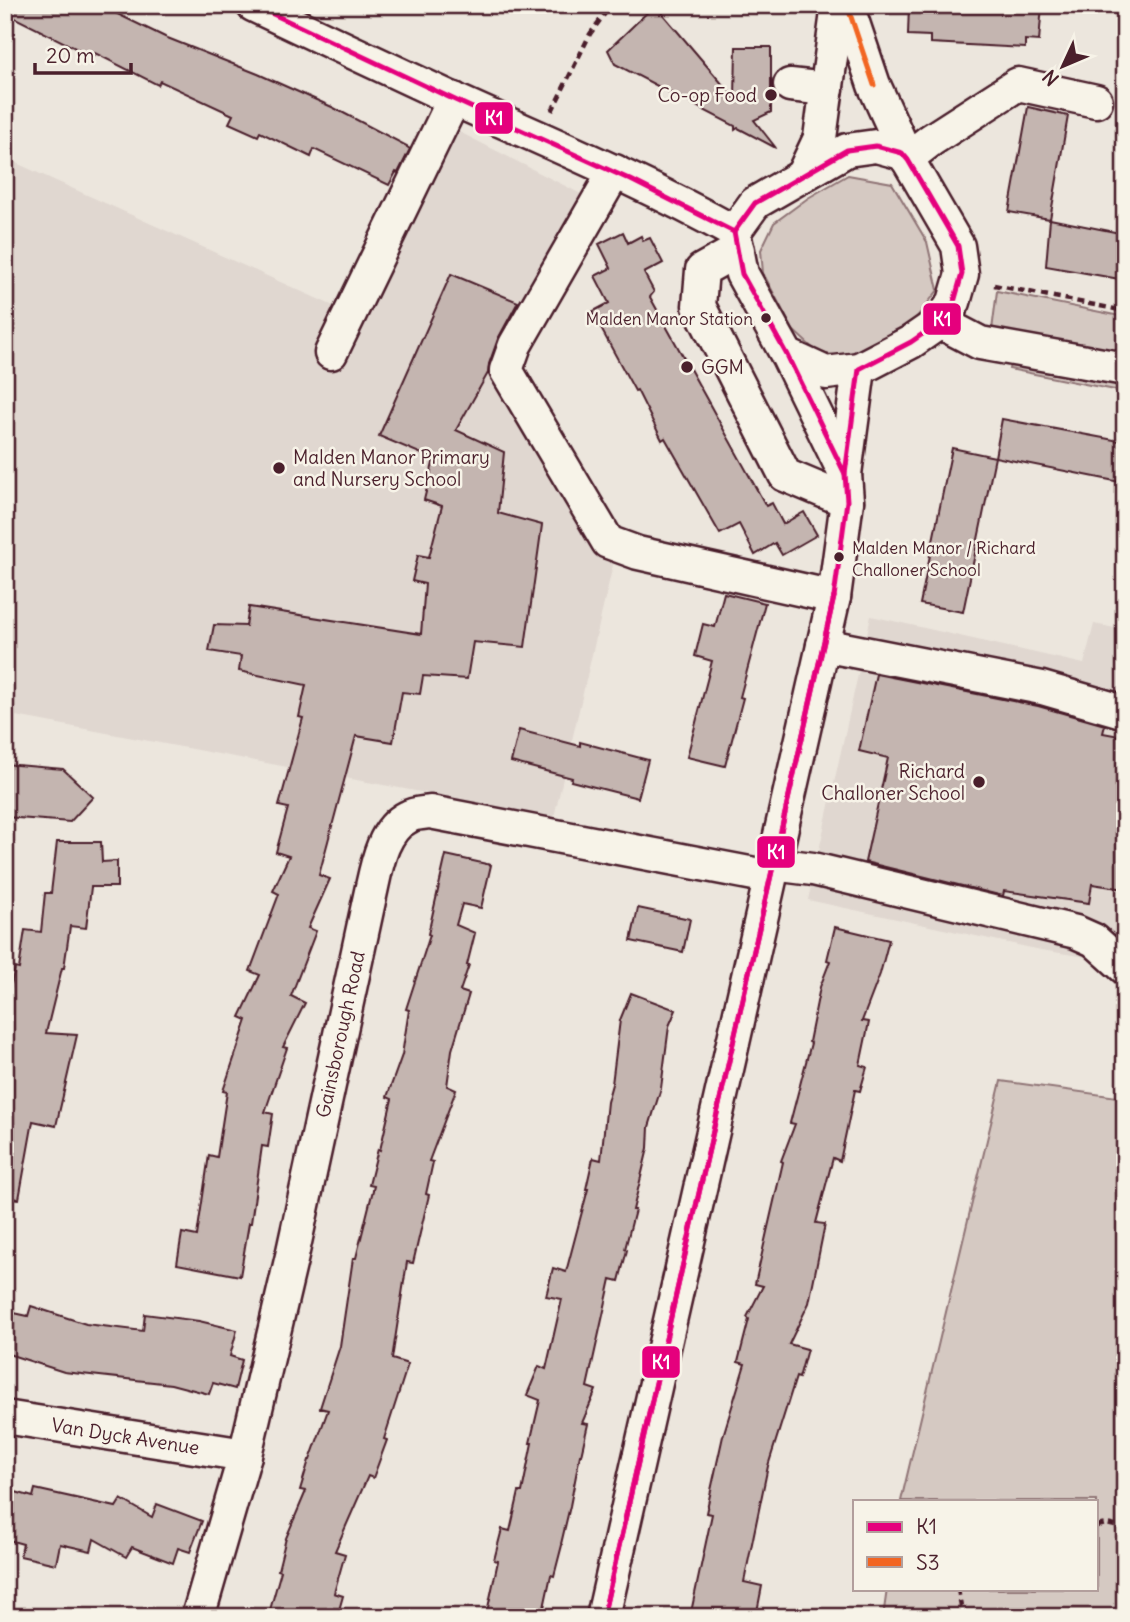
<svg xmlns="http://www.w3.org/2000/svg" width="1130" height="1622" viewBox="0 0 1130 1622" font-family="Delius,sans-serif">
<rect width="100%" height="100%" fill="#ece6dd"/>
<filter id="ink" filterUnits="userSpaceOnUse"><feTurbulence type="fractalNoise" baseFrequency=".0143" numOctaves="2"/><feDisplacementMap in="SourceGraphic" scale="14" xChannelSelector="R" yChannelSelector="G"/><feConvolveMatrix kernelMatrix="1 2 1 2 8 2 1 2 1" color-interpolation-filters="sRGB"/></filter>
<g filter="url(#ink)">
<g fill="#e0d7d0">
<polygon points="430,117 583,195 492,371 613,565 554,817 5,714 5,158 338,308"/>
<polygon points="871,616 1084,664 1094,624 1125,630 1125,963 1041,950 808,900"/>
</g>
<g fill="#d5c9c2" stroke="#907476" stroke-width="2">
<polygon points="848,175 892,183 927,242 938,290 912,323 851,357 818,353 793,330 763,273 761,250 774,223 808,198"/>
<polygon points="997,291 1125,317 1125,354 992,330"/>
<polygon points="1010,363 1125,385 1125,392 1009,369"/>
<polygon points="1001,1081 1125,1098 1125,1617 883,1617 887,1589 1097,1589 1097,1501 901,1501"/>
</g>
<g fill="#c4b5b0" stroke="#4a1f2b" stroke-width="2">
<polygon points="5,5 99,5 165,37 258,74 332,107 407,146 407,147 410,149 398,173 396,172 389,185 314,149 311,157 260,132 258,136 229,123 233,115 160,81 158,85 95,53 93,57 5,13"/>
<polygon points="655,5 735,99 736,47 771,47 771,112 754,120 776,148 738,128 735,130 735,126 615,64 608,50"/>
<polygon points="909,5 1042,5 1039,41 1025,40 1025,48 930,43 930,36 908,35"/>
<polygon points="1028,107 1068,116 1050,219 1009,212"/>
<polygon points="1050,219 1125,234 1125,280 1046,266"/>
<polygon points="623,232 628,243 641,236 643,241 650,238 663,263 644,273 654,292 650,297 766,506 772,503 783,524 804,512 817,535 782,555 775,543 755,555 739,524 720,534 665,438 662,440 637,390 635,391 592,312 609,303 595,276 611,268 599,244"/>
<polygon points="451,274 518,302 498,339 489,364 488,373 456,430 504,452 498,513 542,525 525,647 473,642 467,679 423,676 420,694 402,692 393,742 356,736 319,875 330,879 308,928 316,931 291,996 305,1003 283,1047 287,1048 265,1112 273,1114 268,1147 262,1146 251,1223 249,1223 240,1276 177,1264 182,1233 197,1236 209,1155 217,1157 227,1092 223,1091 247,1020 240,1017 260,975 250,971 279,894 273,891 289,856 276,852 288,808 279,806 303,718 299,717 306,685 239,671 241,656 209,651 214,625 246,626 249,607 421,634 425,584 412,581 418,555 429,557 442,506 424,500 434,459 379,436"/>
<polygon points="1002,419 1125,442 1125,483 995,457"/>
<polygon points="952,448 995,457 963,612 920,604"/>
<polygon points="724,593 765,603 740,697 743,698 725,766 687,757 712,661 695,656 703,624 715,627"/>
<polygon points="876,674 1038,706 1105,725 1103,733 1125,737 1125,889 1092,884 1089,903 1004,891 1003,896 865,862 888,758 859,751"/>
<polygon points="519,730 580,746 580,742 648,760 638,798 571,781 572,778 511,762"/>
<polygon points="5,764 63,769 93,797 70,822 5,817"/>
<polygon points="57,842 101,842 102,862 117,861 117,887 91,887 86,928 70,926 64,968 62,968 46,1033 77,1035 56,1126 33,1121 19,1199 5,1198 5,1009 15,968 19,969 25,930 41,932 45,893 51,893"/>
<polygon points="446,855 491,865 481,908 462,904 456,925 475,933 467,965 469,965 460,991 469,994 452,1050 447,1086 456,1090 429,1161 433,1162 426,1194 429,1195 413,1263 407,1262 392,1359 408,1364 384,1439 387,1440 373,1478 368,1476 335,1551 345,1554 334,1593 343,1596 337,1617 268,1617 281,1571 278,1570 286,1538 306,1491 300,1490 309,1460 310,1460 328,1410 320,1408 340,1346 353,1258 356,1258 374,1186 369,1185 378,1149 380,1150 392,1099 387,1097 402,1055 409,1010 406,1009 430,935 428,934"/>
<polygon points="638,908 690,919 683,952 631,941"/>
<polygon points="835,927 889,940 880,974 862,1021 869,1022 860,1065 867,1067 860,1091 855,1090 840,1161 833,1158 816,1223 825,1224 809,1303 789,1344 807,1349 799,1378 796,1377 768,1466 744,1582 762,1586 756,1617 690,1617 712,1514 706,1513 723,1436 745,1364 738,1362 749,1319 747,1317 763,1286 755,1284 783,1162 781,1161 795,1124 790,1123 811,1043 809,1042 820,987 830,961 827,960"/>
<polygon points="631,993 676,1010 669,1026 661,1088 649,1127 648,1148 633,1210 635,1210 625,1249 627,1250 619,1281 611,1279 587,1387 596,1390 582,1423 588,1424 581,1455 580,1455 570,1506 561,1544 562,1545 554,1576 551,1575 542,1617 486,1617 498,1561 494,1560 502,1529 510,1531 519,1492 522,1492 532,1443 530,1443 540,1400 527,1395 539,1366 546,1369 562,1299 546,1296 553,1268 566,1272 588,1189 586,1189 593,1158 601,1160 607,1102 612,1084 620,1020"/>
<polygon points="31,1306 86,1324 143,1331 145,1314 199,1321 237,1330 230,1356 242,1360 235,1389 213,1383 209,1394 171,1384 64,1372 5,1353 5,1311 28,1316"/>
<polygon points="5,1489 33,1497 35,1489 116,1507 121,1499 152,1517 157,1504 202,1521 190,1552 178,1548 173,1563 132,1547 126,1557 94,1539 91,1551 60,1544 56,1564 20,1556 23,1544 5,1539"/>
</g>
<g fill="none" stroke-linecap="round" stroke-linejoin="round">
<defs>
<g id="minor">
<path d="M253,5C320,37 388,69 455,100C550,143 644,182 734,232"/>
<polyline points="847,5 874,85 900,142 902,153"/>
<polyline points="790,85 827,89"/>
<polyline points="908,160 918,150 931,140 1018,84 1096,101"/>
<polyline points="615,171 515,345 506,370 608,542 638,553 834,597"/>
<polyline points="802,176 820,138 838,5"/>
<polyline points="738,250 702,270 699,306 785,475 847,501"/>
<polyline points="940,322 980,343 1125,369"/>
<polyline points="331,353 454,99"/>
<polyline points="787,355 826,373 859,369 911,342 940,322 954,302 962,274 958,246 908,160 902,153 876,146 847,150 755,203 734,232 742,274 787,355 845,474"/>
<polyline points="823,645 1042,688 1125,712"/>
<polyline points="773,864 813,869 1076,932 1094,940 1125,968"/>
<path id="s1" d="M5,1417L245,1455"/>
<path id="s2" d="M198,1617L245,1455L292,1256L370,896C376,870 381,830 408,817C414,813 423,813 430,812L770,877"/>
<polyline points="603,1617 834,597 847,501 845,474 859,369"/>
</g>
</defs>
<use href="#minor" stroke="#4a1f2b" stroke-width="37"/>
<g stroke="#4a1f2b" stroke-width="4.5" stroke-dasharray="7 5" stroke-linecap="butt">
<polyline points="552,111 590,34 611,5"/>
<polyline points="994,285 1125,311"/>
<polyline points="1097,1526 1106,1524 1125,1528"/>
<polyline points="958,1589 961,1607 971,1617"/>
</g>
<use href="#minor" stroke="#f7f3e8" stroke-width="32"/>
<defs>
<g id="bus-1">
<polyline points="254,5 455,100 631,180 734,232"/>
<polygon points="876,146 902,153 908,160 958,246 962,274 954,302 940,322 911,342 859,369 845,474 787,355 742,274 734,232 755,203 847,150"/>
<polyline points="834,597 847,501 845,474"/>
<polyline points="603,1617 834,597"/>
<polyline points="603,1617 834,597"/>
</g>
<polyline id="bus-2" points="847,5 874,85"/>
</defs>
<use href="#bus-1" stroke="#f7f3e8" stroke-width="10"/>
<use href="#bus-2" stroke="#f7f3e8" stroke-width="10"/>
<use href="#bus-1" stroke="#e5007d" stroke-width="5"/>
<use href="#bus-2" stroke="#f26522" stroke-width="5"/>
</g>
</g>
<g fill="#4a1f2b" stroke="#f7f3e8" stroke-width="2.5">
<circle cx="771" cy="95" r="7"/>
<circle cx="766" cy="318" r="6"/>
<circle cx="687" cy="367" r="7"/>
<circle cx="279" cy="468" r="7"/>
<circle cx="839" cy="557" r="6"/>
<circle cx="979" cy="782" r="7"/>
</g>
<g text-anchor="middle" stroke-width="5" stroke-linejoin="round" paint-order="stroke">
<g font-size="17" fill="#4a1f2b" stroke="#f7f3e8" text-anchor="end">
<text x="753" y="325">Malden Manor Station</text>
<text x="852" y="554" text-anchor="start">Malden Manor / Richard<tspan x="852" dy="22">Challoner School</tspan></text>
</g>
<g font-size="19" fill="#4a1f2b" stroke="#f7f3e8" text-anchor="end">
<text x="757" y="102">Co-op Food</text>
<text x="701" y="374" text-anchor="start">GGM</text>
<text x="293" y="464" text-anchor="start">Malden Manor Primary<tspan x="293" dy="22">and Nursery School</tspan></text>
<text x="965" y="778">Richard<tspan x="965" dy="22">Challoner School</tspan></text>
</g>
<g font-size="19" fill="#4a1f2b" stroke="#f7f3e8">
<text dy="7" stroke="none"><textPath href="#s2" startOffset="600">Gainsborough Road</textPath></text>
<text dy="7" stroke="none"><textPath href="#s1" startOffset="122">Van Dyck Avenue</textPath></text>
</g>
</g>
<g stroke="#f7f3e8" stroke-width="2.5">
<rect x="474" y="101" width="40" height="34" rx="7" fill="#e5007d"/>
<rect x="922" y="302" width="40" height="34" rx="7" fill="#e5007d"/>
<rect x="756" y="835" width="40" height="34" rx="7" fill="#e5007d"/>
<rect x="641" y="1345" width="40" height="34" rx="7" fill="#e5007d"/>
</g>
<g font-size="19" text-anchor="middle" font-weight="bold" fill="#fff">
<text x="494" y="125">K1</text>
<text x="942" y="326">K1</text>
<text x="776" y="859">K1</text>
<text x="661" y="1369">K1</text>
</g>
<rect width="1130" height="1622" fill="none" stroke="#f7f3e8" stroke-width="28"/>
<rect x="14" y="14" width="1102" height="1594" fill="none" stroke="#4a1f2b" stroke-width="2.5" filter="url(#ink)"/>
<rect x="853" y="1500" width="245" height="91" fill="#f7f3e8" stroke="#b29e9c" stroke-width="2"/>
<rect x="867" y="1522" width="35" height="10" fill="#e5007d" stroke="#b29e9c" stroke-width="2"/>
<text x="916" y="1534" font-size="21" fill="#4a1f2b">K1</text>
<rect x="867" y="1557" width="35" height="10" fill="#f26522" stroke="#b29e9c" stroke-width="2"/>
<text x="916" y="1570" font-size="21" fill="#4a1f2b">S3</text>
<g transform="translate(1063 66) rotate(226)" stroke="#f7f3e8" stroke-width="5" paint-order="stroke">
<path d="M0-5L12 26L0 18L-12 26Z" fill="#4a1f2b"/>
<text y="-10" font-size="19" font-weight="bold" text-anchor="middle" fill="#4a1f2b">N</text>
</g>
<path d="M35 63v10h96v-10" fill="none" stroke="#4a1f2b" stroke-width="3.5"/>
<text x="46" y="63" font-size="21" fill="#4a1f2b" stroke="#f7f3e8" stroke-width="5" paint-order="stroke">20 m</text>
</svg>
